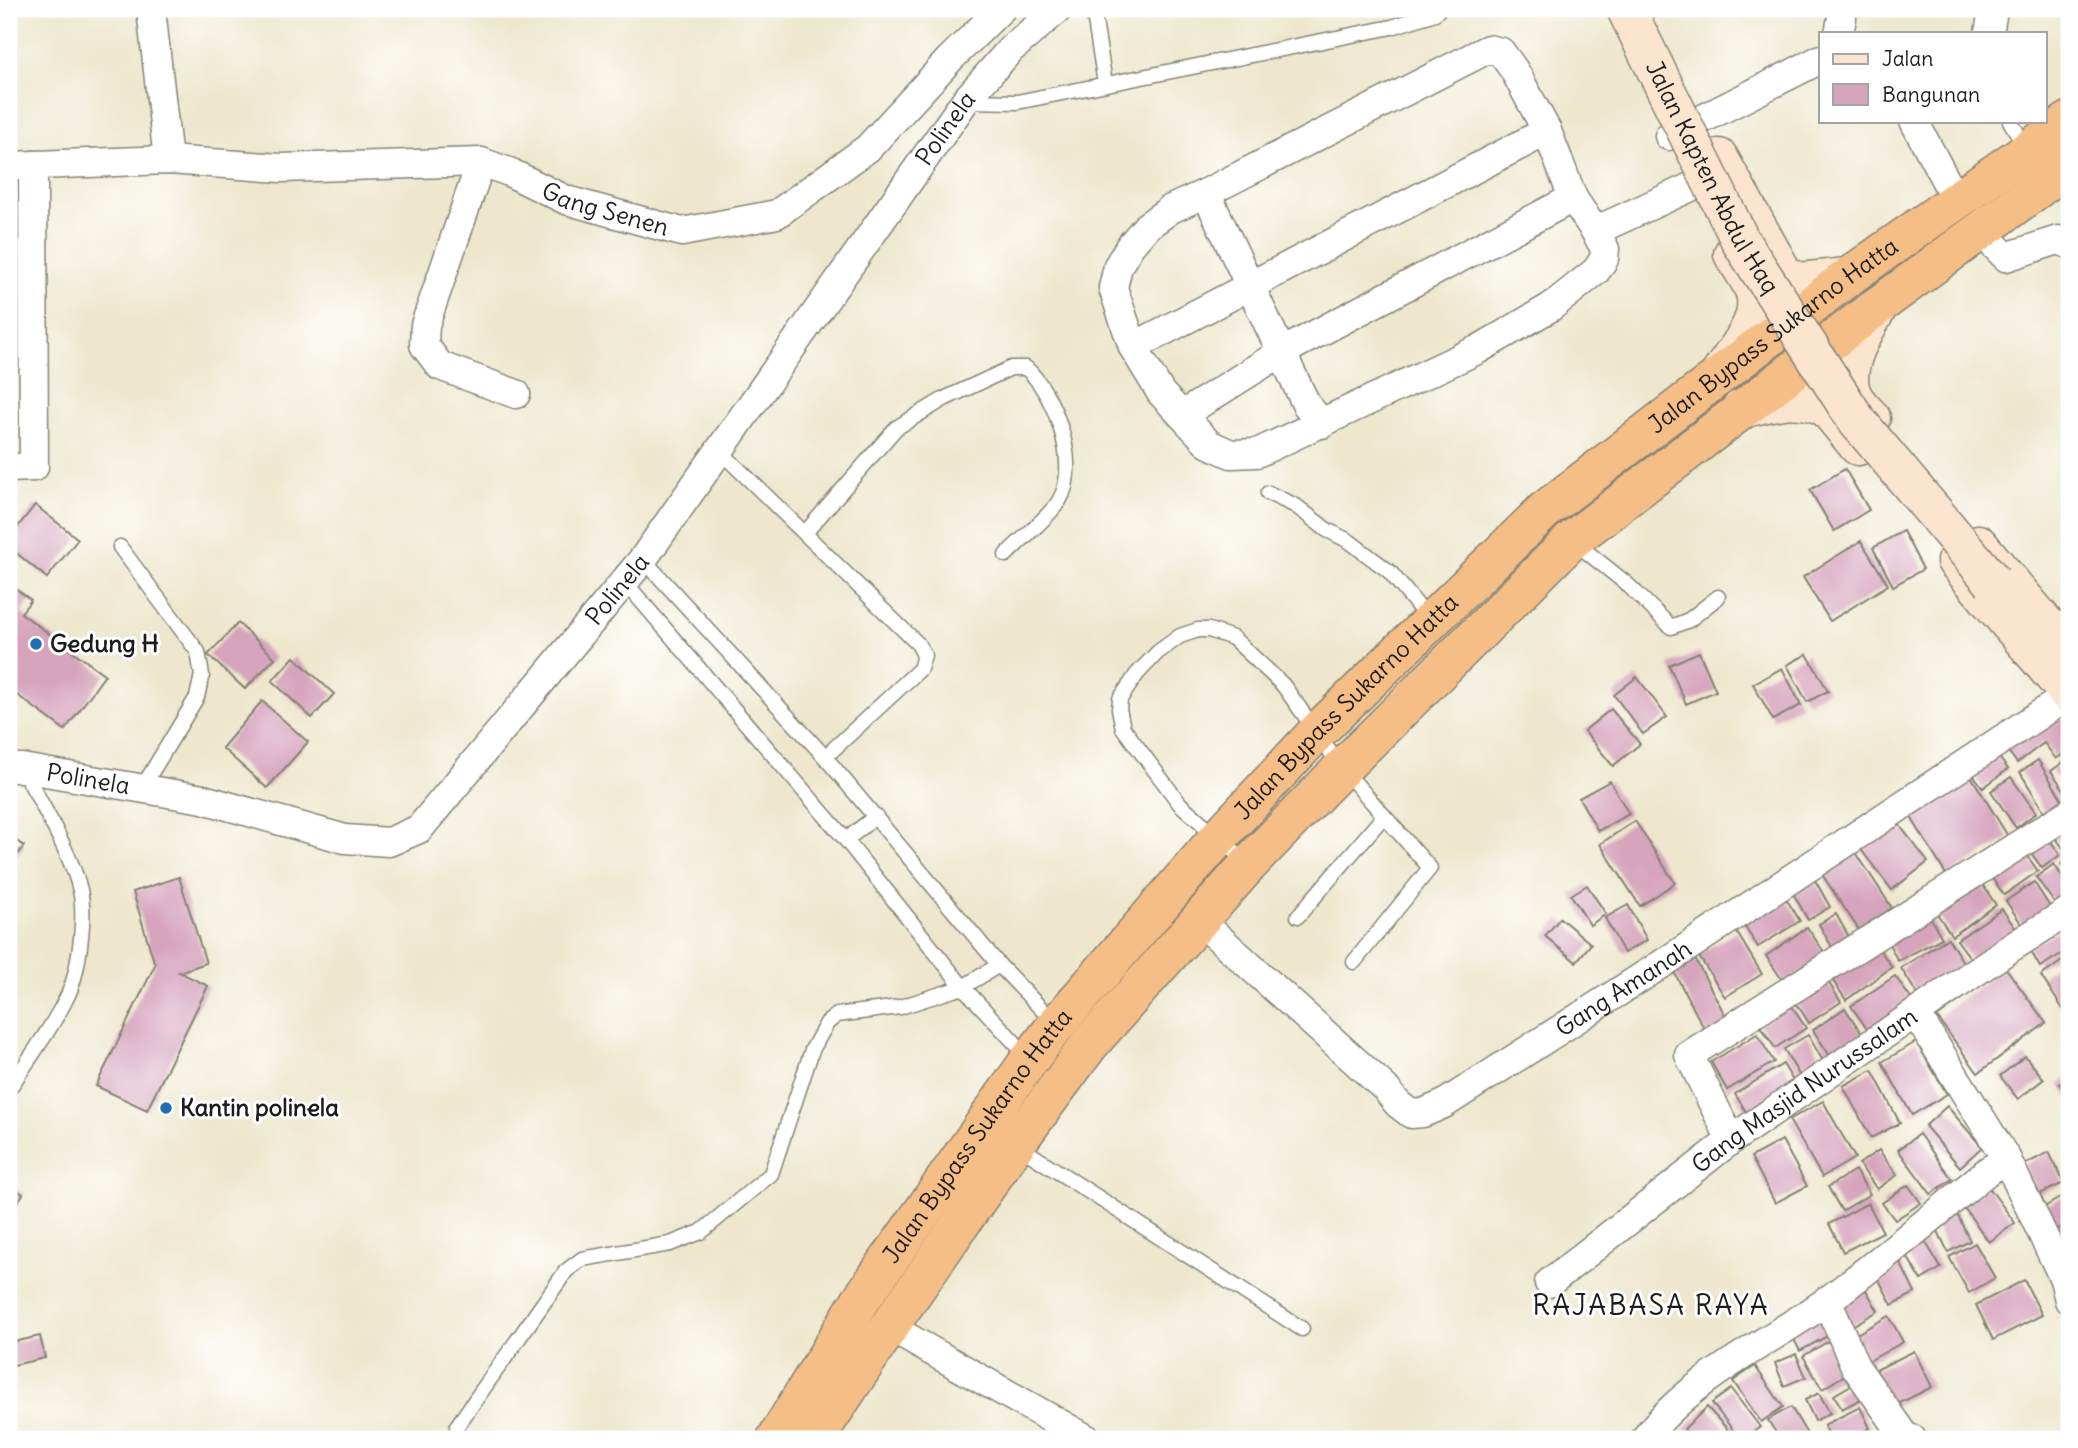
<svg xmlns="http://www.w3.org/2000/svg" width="2078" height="1448" viewBox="0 0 2078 1448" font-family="Delius,sans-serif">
<rect width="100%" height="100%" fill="#fff"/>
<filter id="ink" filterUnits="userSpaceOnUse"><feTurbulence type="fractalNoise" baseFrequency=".0143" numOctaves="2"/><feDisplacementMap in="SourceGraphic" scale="14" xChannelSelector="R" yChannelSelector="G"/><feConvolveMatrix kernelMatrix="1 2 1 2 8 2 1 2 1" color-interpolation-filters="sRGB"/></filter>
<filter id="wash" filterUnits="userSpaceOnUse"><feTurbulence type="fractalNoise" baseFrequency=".00686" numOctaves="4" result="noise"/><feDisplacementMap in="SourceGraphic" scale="28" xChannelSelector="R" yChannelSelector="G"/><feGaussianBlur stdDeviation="1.57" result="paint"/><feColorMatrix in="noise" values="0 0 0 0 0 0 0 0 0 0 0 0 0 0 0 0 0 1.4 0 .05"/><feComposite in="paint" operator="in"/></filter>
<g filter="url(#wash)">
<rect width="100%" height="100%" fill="#eee7cd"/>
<g id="blocks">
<g fill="#d6a4bc">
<polygon points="1845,469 1869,510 1834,531 1810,490"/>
<polygon points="35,505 78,539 47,578 9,547 9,538"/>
<polygon points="1903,531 1923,569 1893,586 1873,548"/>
<polygon points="1861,541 1888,585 1830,621 1803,577"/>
<polygon points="9,584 31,600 21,613 105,675 65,730 9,689"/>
<polygon points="238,623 275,658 245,689 208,655"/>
<polygon points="1699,652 1716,691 1686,704 1669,665"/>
<polygon points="1807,654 1828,691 1807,702 1787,665"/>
<polygon points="294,657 334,694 312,718 272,681"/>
<polygon points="1782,668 1801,705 1773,720 1753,684"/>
<polygon points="1637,677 1667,717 1643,734 1614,695"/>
<polygon points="262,701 308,742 267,788 222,748"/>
<polygon points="2060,706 2069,718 2069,750 2056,759 2044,743 2017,763 2005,747"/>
<polygon points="1611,709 1640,744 1613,766 1584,731"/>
<polygon points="1991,747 2008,769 1983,788 1967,766"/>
<polygon points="2068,759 2069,761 2069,797 2051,771"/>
<polygon points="2038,760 2063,801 2045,813 2020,772"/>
<polygon points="1971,776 2009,838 1947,876 1909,814"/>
<polygon points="2011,777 2036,813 2016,828 1991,791"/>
<polygon points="1610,781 1629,814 1598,831 1579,798"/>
<polygon points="2069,818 2069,851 2067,853 2051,832"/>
<polygon points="1895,819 1928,862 1892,890 1859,847"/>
<polygon points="1635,821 1675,883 1640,906 1600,844"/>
<polygon points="9,836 24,846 9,867"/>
<polygon points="2048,837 2060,855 2042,868 2029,850"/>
<polygon points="1853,848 1892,908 1859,930 1819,870"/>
<polygon points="2023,850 2038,871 2004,895 1989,874"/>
<polygon points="2069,858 2069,876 2061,864"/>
<polygon points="2054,864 2069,887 2069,900 2058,908 2036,877"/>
<polygon points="1811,873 1830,907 1808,920 1789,886"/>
<polygon points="179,877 206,963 179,972 208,986 147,1110 96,1086 155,965 133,892"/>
<polygon points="1978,878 1996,905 1952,936 1934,909"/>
<polygon points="2034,882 2052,910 2025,929 2006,901"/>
<polygon points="1587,885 1606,914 1590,925 1571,895"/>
<polygon points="1783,894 1800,921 1758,947 1741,921"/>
<polygon points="1628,905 1647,940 1624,953 1605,918"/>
<polygon points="2002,909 2018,932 1974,963 1957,940"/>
<polygon points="1836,914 1850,939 1833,949 1819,924"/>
<polygon points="1930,917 1942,938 1898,961 1887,940"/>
<polygon points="1560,918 1591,944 1576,962 1545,936"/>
<polygon points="1807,927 1826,955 1785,984 1766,956"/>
<polygon points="2062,928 2069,940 2069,949 2040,967 2029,948"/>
<polygon points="1736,931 1762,974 1725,997 1698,955"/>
<polygon points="1948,938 1966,967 1919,997 1901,968"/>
<polygon points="1875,943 1892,967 1846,1000 1829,975"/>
<polygon points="2069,956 2069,1004 2063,1009 2041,976"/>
<polygon points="1695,959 1730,1024 1708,1036 1673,970"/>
<polygon points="2005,967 2046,1023 1978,1073 1937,1017"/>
<polygon points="1895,976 1914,1003 1870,1033 1851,1006"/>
<polygon points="1827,980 1841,1002 1809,1023 1795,1001"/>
<polygon points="1791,1005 1806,1028 1775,1048 1760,1025"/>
<polygon points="1845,1008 1866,1040 1834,1062 1813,1030"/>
<polygon points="1757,1034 1774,1062 1727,1090 1711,1062"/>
<polygon points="1808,1035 1826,1066 1802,1080 1784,1049"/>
<polygon points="1916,1042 1947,1094 1912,1115 1882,1062"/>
<polygon points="2025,1056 2044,1079 2018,1099 2000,1076"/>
<polygon points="1783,1064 1796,1086 1749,1116 1735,1094"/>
<polygon points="1872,1070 1900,1123 1871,1138 1843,1086"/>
<polygon points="2069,1076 2069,1098 2059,1084"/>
<polygon points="1823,1101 1855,1158 1822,1177 1789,1120"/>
<polygon points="1947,1106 1982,1147 1960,1167 1925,1126"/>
<polygon points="1919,1134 1952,1179 1931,1194 1898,1150"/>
<polygon points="1782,1140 1807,1186 1775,1203 1751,1157"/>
<polygon points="1879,1150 1897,1175 1877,1189 1859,1164"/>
<polygon points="2049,1152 2064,1183 2038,1195 2024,1165"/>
<polygon points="1855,1170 1870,1194 1842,1211 1828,1187"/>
<polygon points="9,1185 23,1194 9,1215"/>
<polygon points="1908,1185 1921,1203 1895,1220 1882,1203"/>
<polygon points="1988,1186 2015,1223 1989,1242 1962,1205"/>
<polygon points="2063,1196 2069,1206 2069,1223 2056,1230 2043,1208"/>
<polygon points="1868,1203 1883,1232 1843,1252 1829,1224"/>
<polygon points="1956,1212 1970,1241 1948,1252 1934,1223"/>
<polygon points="1919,1231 1941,1268 1921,1280 1900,1244"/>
<polygon points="1975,1243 1995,1278 1969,1293 1949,1257"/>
<polygon points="1900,1262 1915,1293 1892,1305 1876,1274"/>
<polygon points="2024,1280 2042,1315 1993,1340 1976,1305"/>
<polygon points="1862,1283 1878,1311 1849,1328 1833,1300"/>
<polygon points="1825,1316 1833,1333 1800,1351 1791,1334"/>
<polygon points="1889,1316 1903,1342 1869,1361 1855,1335"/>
<polygon points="40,1336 45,1358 9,1366 9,1343"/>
<polygon points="1829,1341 1848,1373 1822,1389 1803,1356"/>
<polygon points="1914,1351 1932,1387 1890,1408 1872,1372"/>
<polygon points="1796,1354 1806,1377 1784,1386 1775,1363"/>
<polygon points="1755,1366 1783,1407 1761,1422 1733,1381"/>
<polygon points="1853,1384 1861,1399 1842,1409 1834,1395"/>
<polygon points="1731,1389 1760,1427 1744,1439 1740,1439 1712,1403"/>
<polygon points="1819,1393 1830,1413 1815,1421 1805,1400"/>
<polygon points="1707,1407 1729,1431 1720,1439 1693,1439 1684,1429"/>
<polygon points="1791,1407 1810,1439 1780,1439 1768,1420"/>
<polygon points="1860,1407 1870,1428 1848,1439 1831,1439 1824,1425"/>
<polygon points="1665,1426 1680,1439 1653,1439"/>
</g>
</g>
</g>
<g filter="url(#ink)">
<use href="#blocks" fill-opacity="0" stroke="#858274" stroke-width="2"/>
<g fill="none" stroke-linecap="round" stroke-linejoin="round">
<defs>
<g id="lane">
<polyline points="1093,9 1105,83"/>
<polyline points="967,101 1017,102 1392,27 1435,13 1439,9"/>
<polyline points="2010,121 2027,149"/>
<polyline points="720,451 918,644 924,655 920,669 825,757"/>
<polyline points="1268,493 1296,506 1327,530 1349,541 1390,572 1430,621"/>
<path d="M805,533L896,428L944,399L1011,368H1026C1055,394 1081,466 1059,501C1051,515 1019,541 1006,555"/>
<polyline points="1573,541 1627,584 1671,627 1689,620 1718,597"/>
<polyline points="120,547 198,652 202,675 197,697 142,788"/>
<polyline points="643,559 825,757 999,965 1056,1024"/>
<polyline points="624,581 846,840 963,987 1029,1058"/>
<polyline points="846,840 876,816"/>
<polyline points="1249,864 1180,804 1123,728 1119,709 1120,699 1137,674 1158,652 1180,636 1198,630 1209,630 1233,638 1283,685 1342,768 1430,868 1354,962"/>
<polyline points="1298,916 1383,817"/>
<path d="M9,1089C28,1060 50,1031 66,999C79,975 86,916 80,890C71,853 41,804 23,769"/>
<polyline points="1018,1146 1302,1329"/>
<polyline points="457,1426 566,1271 582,1259 670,1244 701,1232 771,1174 812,1050 827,1023 837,1015 900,1007 963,987 999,965"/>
</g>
<g id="street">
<polyline points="151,9 168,160"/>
<polyline points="1989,9 1992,16 1989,33"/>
<polyline points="1839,33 1842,18 1841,9"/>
<polygon points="1488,49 1501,52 1514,70 1547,131 1573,198 1595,231 1605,249 1604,259 1596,271 1551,307 1479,349 1257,453 1231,454 1209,444 1161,393 1133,347 1113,288 1118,266 1130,246 1147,226 1171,209 1206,193"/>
<polyline points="1914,121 1957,202"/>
<polyline points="1669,136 1821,59"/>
<polyline points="481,162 425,325 424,345 440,366 516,394"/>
<path id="s1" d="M9,166L168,160L281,168L481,162L509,172L566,200L682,232L777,214L868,148L949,60L1001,9"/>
<polyline points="1206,193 1306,404 1322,424"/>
<polyline points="1595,231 1695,185"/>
<polyline points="1980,231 2006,257 2058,240 2069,244"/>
<polyline points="1133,347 1547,131"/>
<polyline points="1182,415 1282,352 1573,198"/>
<polyline points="9,468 34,467 33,165"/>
<path id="s2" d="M9,768H22L203,799L345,839L389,842L419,829L643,559L965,101L1011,49L1058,9"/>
<path id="s3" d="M1199,920L1385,1088L1398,1104L1411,1114L1423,1113L1444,1104L1662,964L2069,695"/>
<polyline points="1916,1014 2007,1160 2064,1279 2069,1300"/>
<polyline points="1731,1140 1689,1055 2069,813"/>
<path id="s4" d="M1549,1283L1731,1140L2009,949L2069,911"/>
<polyline points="1827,1300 1855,1366 1905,1437 1912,1439"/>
<polyline points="889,1327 1087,1439"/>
<path d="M1645,1439C1687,1380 1768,1343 1827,1301C1882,1260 1935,1214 1989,1170L2007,1160"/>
</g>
<g id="secondary">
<polyline points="1719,158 1784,275 1799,282 1848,277"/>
<path d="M1720,374C1734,352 1763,322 1755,293C1751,280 1740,266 1733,254"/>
<path d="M1741,409C1770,402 1799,392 1827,408L1858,446"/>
<path d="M1871,418C1864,411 1855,402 1851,392C1842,362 1866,330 1879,305"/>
<polyline points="1978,544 2069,652"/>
<polyline points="1956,561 2069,694"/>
</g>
<g id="highway">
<path id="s5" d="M776,1439L860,1301L1030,1059L1057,1024L1218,838L1317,732L1545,510L1848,277L2069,121"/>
<polyline points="815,1439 889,1327 1015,1145 1089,1045 1249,864 1342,768 1572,540 1879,305 2069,166"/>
</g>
</defs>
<use href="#lane" stroke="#858274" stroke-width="17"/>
<use href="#street" stroke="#858274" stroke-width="31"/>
<use href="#secondary" stroke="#858274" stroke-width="41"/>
<use href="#highway" stroke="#858274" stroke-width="41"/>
<use href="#lane" stroke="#fff" stroke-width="14"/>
<use href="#street" stroke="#fff" stroke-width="28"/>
<use href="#secondary" stroke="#fbe5cf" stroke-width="38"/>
<use href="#highway" stroke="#f6be87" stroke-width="38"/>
<defs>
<g id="secondary-bridge">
<path id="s6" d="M1626,9L1741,242L1857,421L1993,582"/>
</g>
</defs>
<use href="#secondary-bridge" stroke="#858274" stroke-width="41" stroke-linecap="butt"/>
<use href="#secondary-bridge" stroke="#fbe5cf" stroke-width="38"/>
</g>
</g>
<g fill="#1f6fb2" stroke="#fff" stroke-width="2.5">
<circle cx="36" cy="644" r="7"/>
<circle cx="166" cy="1108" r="7"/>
</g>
<g text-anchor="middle" stroke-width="6" stroke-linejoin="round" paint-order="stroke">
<g font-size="24" fill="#1c1c1c" stroke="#fff">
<text dy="8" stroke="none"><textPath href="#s2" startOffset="1298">Polinela</textPath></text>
<text dy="8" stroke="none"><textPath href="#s6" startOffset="189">Jalan Kapten Abdul Haq</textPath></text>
<text dy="8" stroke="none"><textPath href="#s1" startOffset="606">Gang Senen</textPath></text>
<text dy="8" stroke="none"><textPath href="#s5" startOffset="1498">Jalan Bypass Sukarno Hatta</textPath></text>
<text dy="8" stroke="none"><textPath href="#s2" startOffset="732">Polinela</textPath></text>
<text dy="8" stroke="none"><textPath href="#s5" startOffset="931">Jalan Bypass Sukarno Hatta</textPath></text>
<text dy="8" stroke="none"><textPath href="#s2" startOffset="80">Polinela</textPath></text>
<text dy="8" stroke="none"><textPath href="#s3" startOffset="536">Gang Amanah</textPath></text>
<text dy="8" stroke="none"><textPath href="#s4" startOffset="320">Gang Masjid Nurussalam</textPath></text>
<text dy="8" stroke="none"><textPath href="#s5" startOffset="364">Jalan Bypass Sukarno Hatta</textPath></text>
</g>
<g font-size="24" font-weight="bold" fill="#1c1c1c" stroke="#fff" text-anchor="start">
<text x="50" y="652">Gedung H</text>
<text x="180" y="1116">Kantin polinela</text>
</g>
<g font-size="28" letter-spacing="2" fill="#1c1c1c" stroke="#fff">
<text x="1651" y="1315">RAJABASA RAYA</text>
</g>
</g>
<rect width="2078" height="1448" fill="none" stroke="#fff" stroke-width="35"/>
<rect x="1819" y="32" width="228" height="91" fill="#ffffff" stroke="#a4a4a4" stroke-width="2"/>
<rect x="1833" y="54" width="35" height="10" fill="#fbe5cf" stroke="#a4a4a4" stroke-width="2"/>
<text x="1882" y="66" font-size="21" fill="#1c1c1c">Jalan</text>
<rect x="1833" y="84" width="35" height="21" fill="#d6a4bc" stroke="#a4a4a4" stroke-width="2"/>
<text x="1882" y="102" font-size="21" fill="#1c1c1c">Bangunan</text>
</svg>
